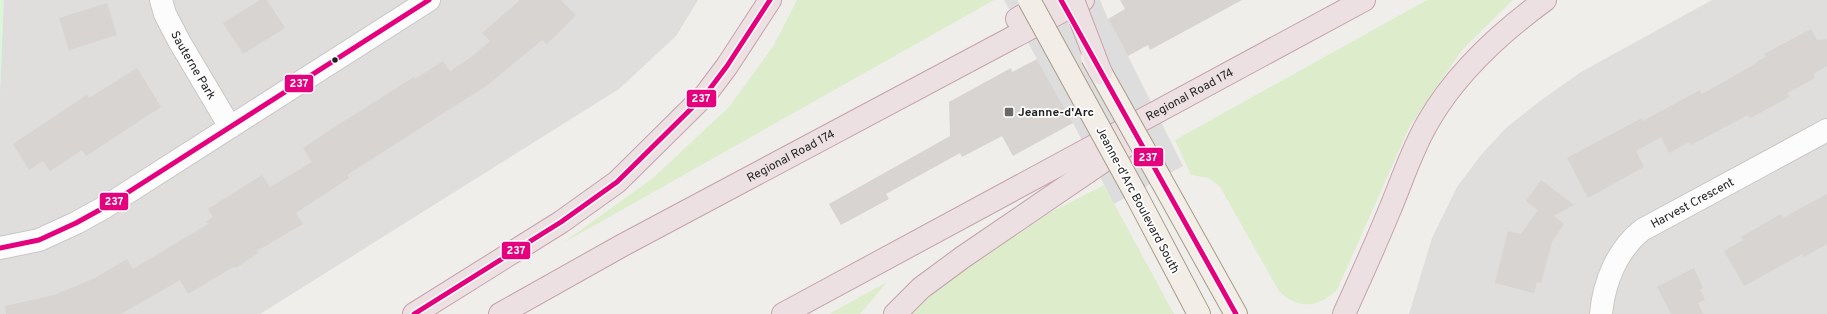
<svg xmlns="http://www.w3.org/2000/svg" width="1827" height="314" viewBox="0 0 1827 314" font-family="Overpass,sans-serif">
<rect width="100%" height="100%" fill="#f0eeeb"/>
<g fill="#dfdedc">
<polygon points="0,0 698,0 676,36 619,89 260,314 0,314"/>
<polygon points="1712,0 1827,0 1827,314 1409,314 1432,238 1457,187 1481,155 1506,128 1540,101 1581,72"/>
</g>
<g fill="#ddeccb">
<polygon points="797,0 994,0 563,243 653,178 729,107 774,45"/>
<path d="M1427,0H1513L1462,50L1410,126L1337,290C1317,308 1299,310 1279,291L1220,187L1209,178L1191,175L1175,140Z"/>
<polygon points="1104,185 1174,314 904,314 950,274 1024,226"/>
<polygon points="887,282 860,314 829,314"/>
</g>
<polygon fill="#daf5da" points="0,0 4,0 0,94"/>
<polygon fill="#dedddd" points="1004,0 1100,0 1108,19 1128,56 1183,166 1114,204 1073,123"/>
<g fill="#d7d4d2">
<polygon points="260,0 267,0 285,28 243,54 223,23"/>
<polygon points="520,0 561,0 576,15 547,44 542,40 489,84 347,175 349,178 296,213 303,224 257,251 258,253 236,268 235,266 188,294 180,280 121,314 6,314 5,306 54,295 95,278 127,259 133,269 208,224 206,222 213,217 208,209 262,175 270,187 312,162 303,148 330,130 414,77 415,79 443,61 450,71 470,58 490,41 482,33"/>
<polygon points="1120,0 1242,0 1150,50 1148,45 1128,56 1108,19 1125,9"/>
<polygon points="107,3 117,35 69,50 59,18"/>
<polygon points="1811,29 1817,40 1827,39 1827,66 1813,74 1815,78 1787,93 1789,97 1760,113 1750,118 1748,115 1691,145 1689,142 1669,153 1661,137 1636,151 1644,167 1588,198 1567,158 1642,118 1643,121 1700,90 1702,94 1757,63 1756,62 1766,57 1764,54"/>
<polygon points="1037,59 1073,123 1013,156 1002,136 962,157 960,153 886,194 889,199 841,225 829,204 950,136 949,102 1011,68 1012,72"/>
<polygon points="137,68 161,107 86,156 82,150 50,171 43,161 29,170 13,144 87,95 89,98"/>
<polygon points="1541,180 1574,205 1554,216 1564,224 1552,242 1541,283 1537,282 1534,293 1495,283 1508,231 1521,234 1538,210 1526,201"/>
<polygon points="1827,194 1827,244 1804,257 1802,254 1744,286 1724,251 1743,240 1741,237 1781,214 1783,218"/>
<polygon points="1694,268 1703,288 1700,290 1705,300 1698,303 1703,314 1671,314 1657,287"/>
</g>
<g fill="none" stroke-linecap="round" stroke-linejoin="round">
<defs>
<g id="minor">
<path id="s1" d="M161,0L165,14L179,41L230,127"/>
<polyline points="0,248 39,240 76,223 105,207 429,0"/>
<path id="s2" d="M1601,314C1604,282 1617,250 1642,230L1827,130"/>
</g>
<g id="major">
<polyline points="1160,178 1236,314"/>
<polyline points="1135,193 1199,314"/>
</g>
<g id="highway">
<polyline points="1017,19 1049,0"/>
<polyline points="414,314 561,222 617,182 706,94 727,66 770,0"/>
<path id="s3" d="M500,314L623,245L1083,0"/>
<path id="s4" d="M783,314L1364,0"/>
<polyline points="895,314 921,288 963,257 1130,143"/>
<path d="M1344,314C1359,281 1374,248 1388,214C1401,184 1411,151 1428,122C1456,73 1500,33 1545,0"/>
</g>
</defs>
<use href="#minor" stroke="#c9c8c7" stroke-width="24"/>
<use href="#major" stroke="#a79c86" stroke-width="24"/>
<use href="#highway" stroke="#c5a2ac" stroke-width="24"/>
<use href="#minor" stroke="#fdfcfc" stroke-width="22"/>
<use href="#major" stroke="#f3ede7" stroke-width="22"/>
<use href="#highway" stroke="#ece0e2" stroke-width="22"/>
<defs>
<g id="major-bridge">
<polyline points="1029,0 1135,193"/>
<polyline points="1092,57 1160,178"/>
</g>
<polyline id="highway-bridge" points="1073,0 1101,73"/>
</defs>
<use href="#major-bridge" stroke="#a79c86" stroke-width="24" stroke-linecap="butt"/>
<use href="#highway-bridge" stroke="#c5a2ac" stroke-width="24" stroke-linecap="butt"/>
<use href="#major-bridge" stroke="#f3ede7" stroke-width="22"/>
<use href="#highway-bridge" stroke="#ece0e2" stroke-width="22"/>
<defs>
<g id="bus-1">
<polyline points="1061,0 1236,314"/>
<polyline points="0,248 39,240 76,223 105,207 429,0"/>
<polyline points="414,314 561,222 617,182 706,94 727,66 770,0"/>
</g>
</defs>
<use href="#bus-1" stroke="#fff" stroke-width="8"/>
<use href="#bus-1" stroke="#e5007d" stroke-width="5"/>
</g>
<circle fill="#222" stroke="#fff" stroke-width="1.5" cx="335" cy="60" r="3.5"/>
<rect fill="#6a6968" stroke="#fff" stroke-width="1.5" x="1004" y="107" width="10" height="10" rx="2"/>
<g text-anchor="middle" stroke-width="3.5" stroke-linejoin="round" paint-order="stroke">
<g font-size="12" fill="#222" stroke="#fff">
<text dy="4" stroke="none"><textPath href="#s1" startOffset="73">Sauterne Park</textPath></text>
<text dy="4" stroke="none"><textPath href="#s4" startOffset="462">Regional Road 174</textPath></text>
<text dy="4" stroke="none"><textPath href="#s3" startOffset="331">Regional Road 174</textPath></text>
<text transform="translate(1138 200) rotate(62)" y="4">Jeanne-d'Arc Boulevard South</text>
<text dy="4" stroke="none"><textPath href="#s2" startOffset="153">Harvest Crescent</textPath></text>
</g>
<g font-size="12" font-weight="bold" fill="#222" stroke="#fff" text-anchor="start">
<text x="1018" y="116">Jeanne-d'Arc</text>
</g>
</g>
<g stroke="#fff" stroke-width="1.5">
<rect x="284" y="74" width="30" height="19" rx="4" fill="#e5007d"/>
<rect x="686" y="89" width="31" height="19" rx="4" fill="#e5007d"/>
<rect x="1133" y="147" width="31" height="20" rx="4" fill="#e5007d"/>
<rect x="99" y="192" width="30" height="19" rx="4" fill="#e5007d"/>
<rect x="501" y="241" width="30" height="19" rx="4" fill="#e5007d"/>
</g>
<g font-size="11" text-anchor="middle" font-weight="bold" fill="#fff">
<text x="299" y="87">237</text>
<text x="701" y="102">237</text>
<text x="1148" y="161">237</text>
<text x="114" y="205">237</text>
<text x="516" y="254">237</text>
</g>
</svg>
